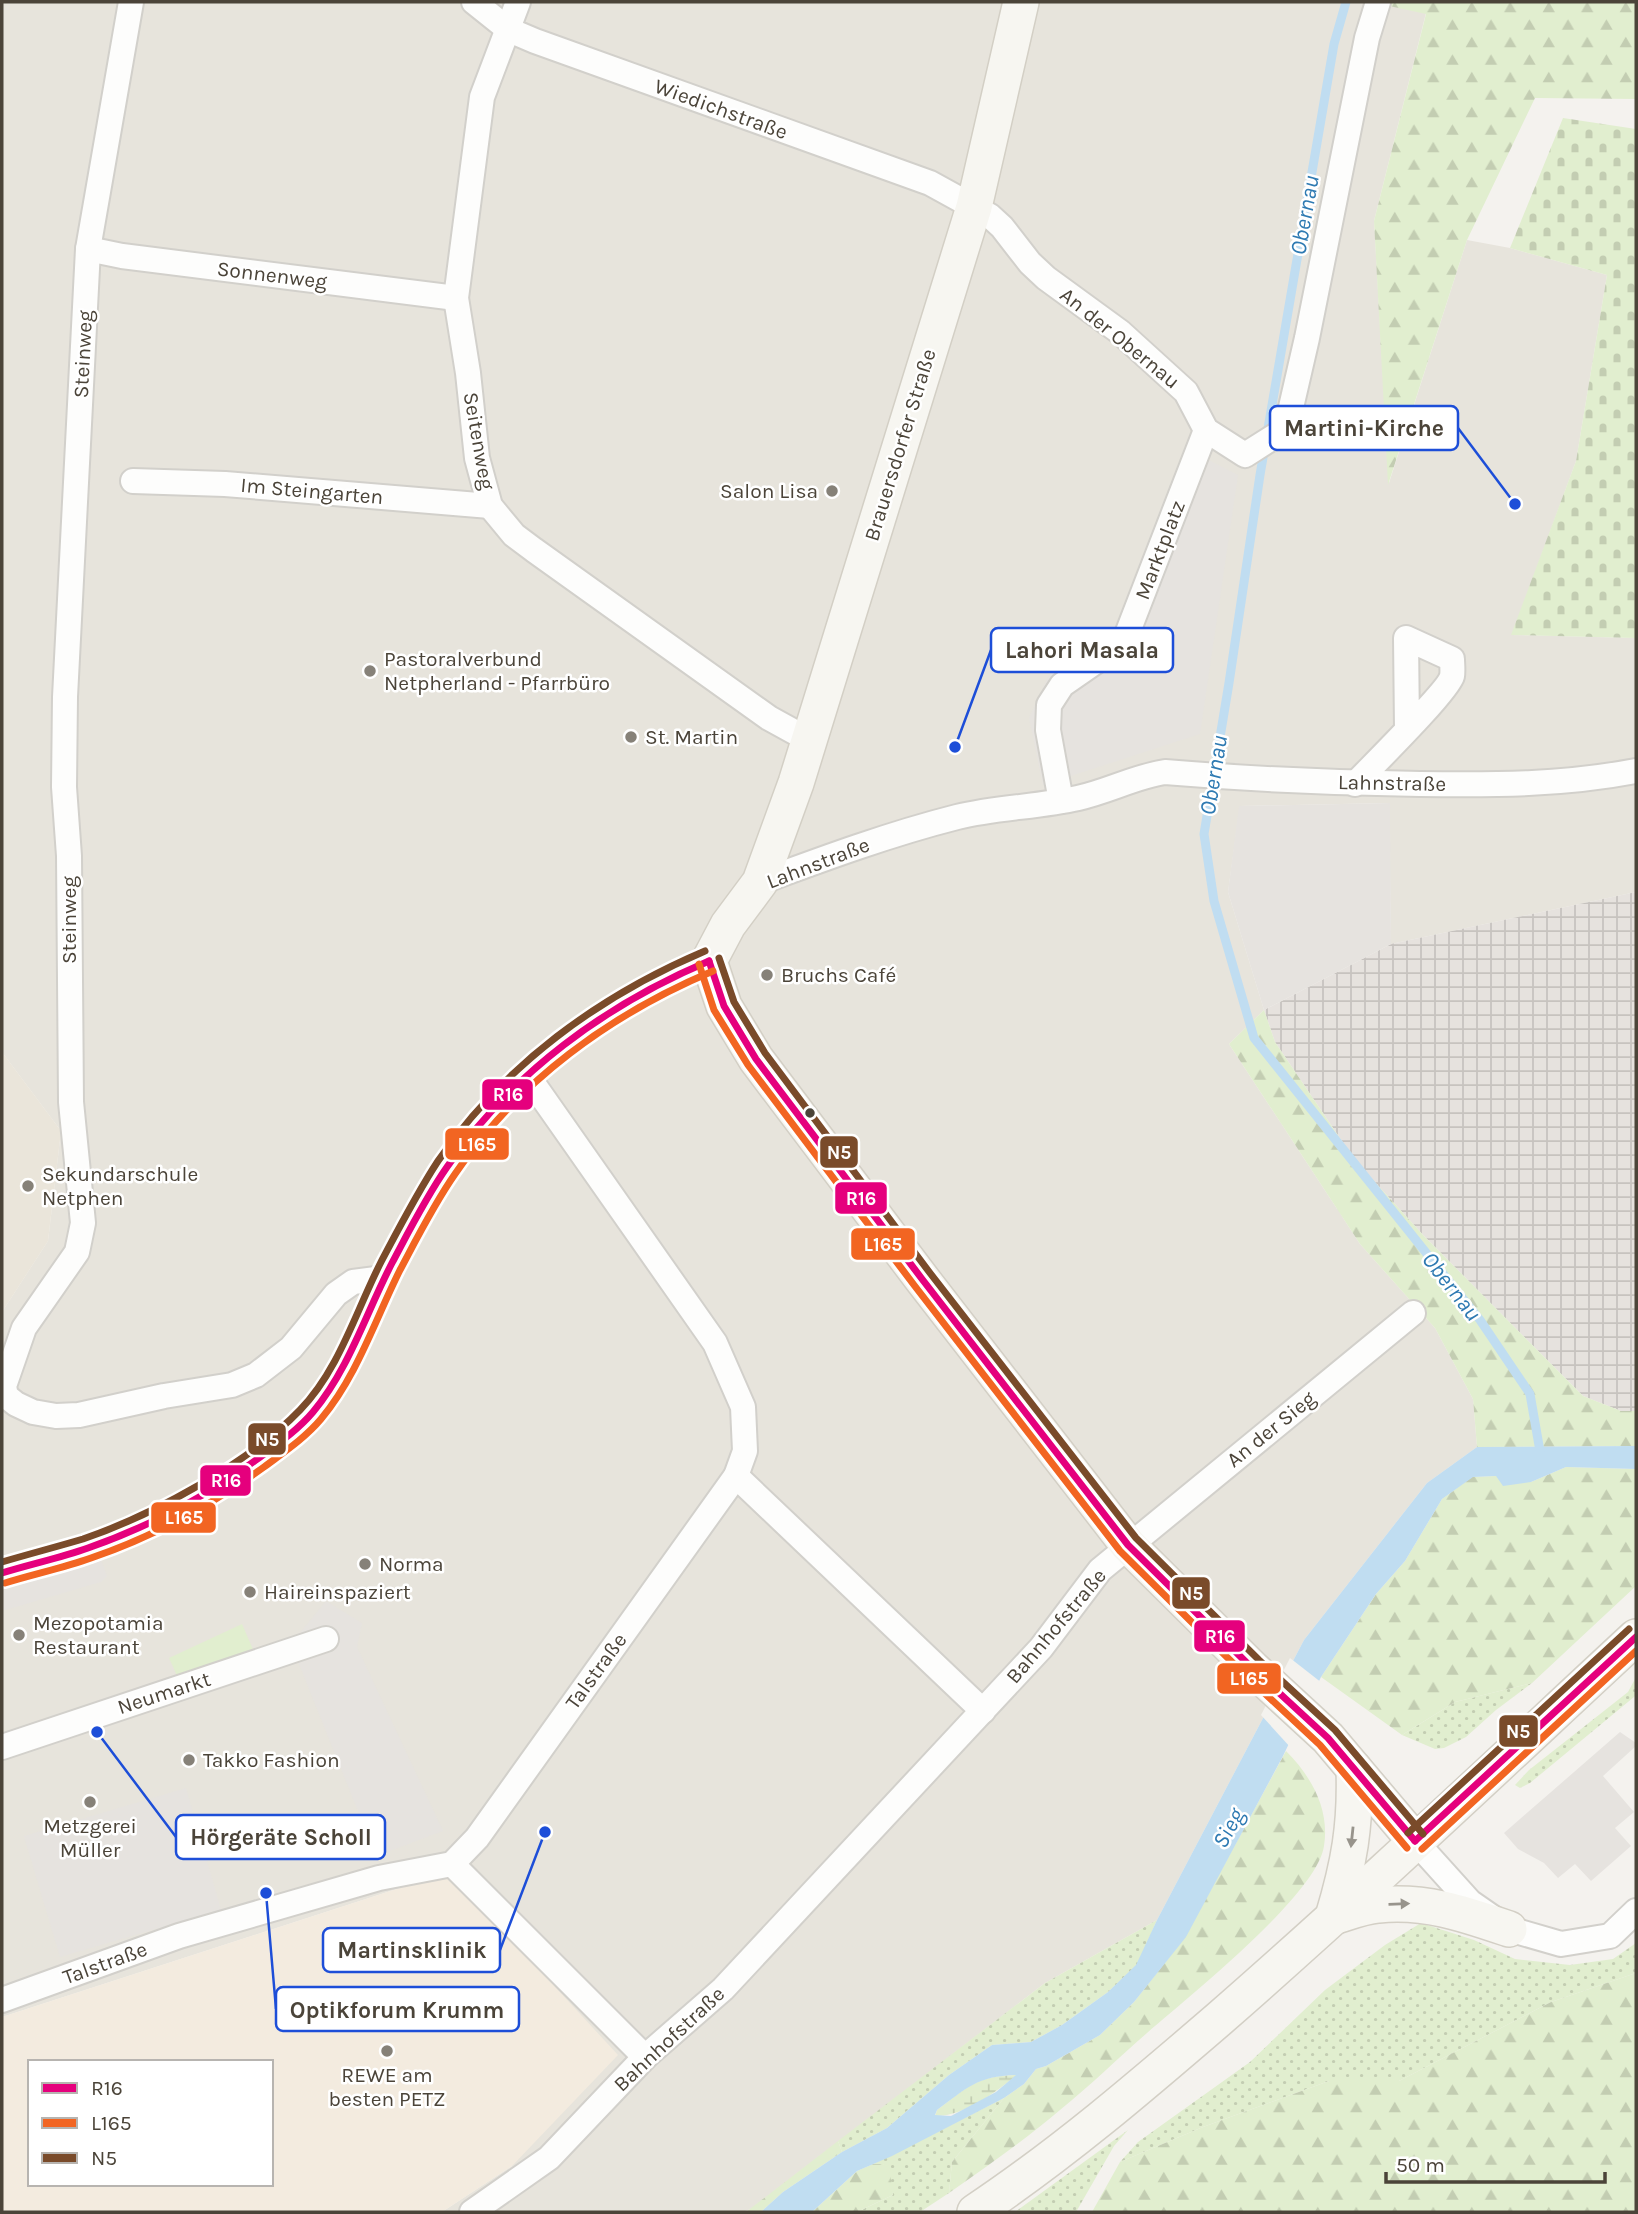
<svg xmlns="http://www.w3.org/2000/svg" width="1638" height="2214" viewBox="0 0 1638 2214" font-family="Karla,sans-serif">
<defs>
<pattern id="industrial-grid" width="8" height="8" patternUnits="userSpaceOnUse" patternTransform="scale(1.75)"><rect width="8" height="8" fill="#e6e2de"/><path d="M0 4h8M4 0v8" fill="none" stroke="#c7c3bf"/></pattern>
<pattern id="grass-dots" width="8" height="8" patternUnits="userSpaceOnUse" patternTransform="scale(1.75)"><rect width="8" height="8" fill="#e1eecf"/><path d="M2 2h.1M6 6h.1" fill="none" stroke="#c3cdb2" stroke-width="1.8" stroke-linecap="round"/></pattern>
<pattern id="forest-firs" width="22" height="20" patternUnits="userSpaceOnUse" patternTransform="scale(1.75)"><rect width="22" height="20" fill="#e1eecf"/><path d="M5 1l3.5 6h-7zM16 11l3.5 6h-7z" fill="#c3cdb2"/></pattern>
<pattern id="wetland-marsh" width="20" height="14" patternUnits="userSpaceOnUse" patternTransform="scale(1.75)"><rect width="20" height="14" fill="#e1eecf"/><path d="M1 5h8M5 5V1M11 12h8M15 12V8" fill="none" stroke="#c3cdb2"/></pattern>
<pattern id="cemetery-stones" width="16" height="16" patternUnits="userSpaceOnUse" patternTransform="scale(1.75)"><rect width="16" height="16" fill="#e1eecf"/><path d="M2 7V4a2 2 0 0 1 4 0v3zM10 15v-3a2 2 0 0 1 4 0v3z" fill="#c3cdb2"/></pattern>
</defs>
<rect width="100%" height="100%" fill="#f4f2ee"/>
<polygon fill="#e7e4dc" points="2,2 1371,2 1426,13 1374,221 1389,483 1467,240 1510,248 1607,275 1576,461 1512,635 1636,638 1636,892 1391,944 1389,803 1240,806 1228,892 1264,1010 1229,1044 1360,1244 1435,1328 1473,1399 1477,1447 1427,1483 1304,1640 1157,1920 1045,1983 751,2209 742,2212 442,2212 512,2166 449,1872 2,2017 2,1312 48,1241 61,1131 2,1052"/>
<path fill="#f3ebdf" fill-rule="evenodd" d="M449,1872L618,2055L512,2166L442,2212H2V2017ZM30,2062H271V2184H30Z"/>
<polygon fill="url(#industrial-grid)" points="1636,892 1636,1411 1621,1411 1583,1396 1424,1236 1354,1159 1275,1042 1264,1010 1391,944"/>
<polygon fill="#eae5da" points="2,1052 61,1131 48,1241 2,1312"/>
<g fill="url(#grass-dots)">
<polygon points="1636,1677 1636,1695 1634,1697 1530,1783 1520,1788 1515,1785 1529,1770 1628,1692"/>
<polygon points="1532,1683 1496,1710 1466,1737 1444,1748 1435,1749 1402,1735 1455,1702"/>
<polygon points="1157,1920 1137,1965 1108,1992 1062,2025 1031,2042 992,2045 949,2075 887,2128 842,2152 838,2141 1045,1983"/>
<polygon points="1421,1923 1474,1940 1515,1959 1570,1965 1613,1959 1636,1943 1636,1973 1551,2002 1399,2081 1329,2081 1203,2127 1120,2162 1138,2142 1250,2062 1325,1990 1385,1945"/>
<polygon points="1004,2098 952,2162 949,2193 920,2212 857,2212 893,2195 883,2164 873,2164"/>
<polygon points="1128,2130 1114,2146 1076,2212 1015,2212"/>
</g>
<g fill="url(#forest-firs)">
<polygon points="1371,2 1636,2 1636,99 1535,98 1467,240 1388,485 1374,221 1426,14"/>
<polygon points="1264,1010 1275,1042 1354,1159 1424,1236 1583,1396 1621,1411 1636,1411 1636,1446 1477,1447 1473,1399 1435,1328 1360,1244 1229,1044"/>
<polygon points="1566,1467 1636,1469 1636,1586 1532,1683 1455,1702 1402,1735 1321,1677 1376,1594 1405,1561 1442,1499 1472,1477 1496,1476 1531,1482"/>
<path d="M1286,1751C1311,1776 1330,1809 1324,1846C1317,1895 1188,1997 1147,2033C1118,2058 1090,2086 1060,2110C1025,2140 987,2166 949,2193L952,2162L1004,2098L1024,2084L1036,2069L1046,2066L1100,2035L1134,2002L1185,1937Z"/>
<polygon points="1636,1973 1636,2212 1092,2212 1120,2162 1203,2127 1329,2081 1399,2081 1551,2002"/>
<polygon points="838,2141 842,2152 783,2192 761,2212 746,2212"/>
<polygon points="873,2164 883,2164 890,2172 893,2195 857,2212 812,2212 857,2171"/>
</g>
<path fill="url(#wetland-marsh)" d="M1017,2075C994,2093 965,2116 935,2116L937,2110C969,2086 976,2076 1017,2075Z"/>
<polygon fill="url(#cemetery-stones)" points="1563,118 1636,129 1636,638 1511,635 1576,461 1607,275 1510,248"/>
<polygon fill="#e1eecf" points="242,1624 255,1654 178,1678 169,1658"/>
<g fill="#e6e3df">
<polygon points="1187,449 1238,475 1200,734 1043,785 1029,718 1049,675 1116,637"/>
<polygon points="1390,803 1391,944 1264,1010 1228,892 1239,806"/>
<polygon points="101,1560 107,1576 101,1582 2,1611 2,1589"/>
<polygon points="326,1601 362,1623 357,1647 443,1831 376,1856 291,1644"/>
<polygon points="1620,1732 1636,1743 1636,1746 1603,1776 1634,1812 1615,1828 1631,1846 1591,1881 1575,1864 1558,1878 1544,1863 1518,1849 1504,1833"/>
<polygon points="186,1788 221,1910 60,1957 24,1836"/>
</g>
<path fill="#c0ddf1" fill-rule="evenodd" d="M1636,1446V1469L1566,1467L1531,1482L1503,1486L1496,1476L1473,1477L1442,1499L1405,1561L1376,1594L1321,1677L1283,1756L1186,1937L1134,2002L1100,2035L1046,2066L1036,2069L1024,2084L1004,2098L892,2156L857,2171L812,2212H761L783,2192L842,2152L887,2128L949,2075L992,2045L1031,2042L1062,2025L1108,1992L1136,1965L1157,1920L1304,1640L1427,1483L1477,1447ZM1016,2075L996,2092L951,2116L935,2115L937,2110C967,2088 977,2076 1016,2075Z"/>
<polygon fill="#f4f2ee" points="1290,1658 1322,1683 1291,1748 1261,1715"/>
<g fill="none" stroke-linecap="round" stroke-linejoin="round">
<polyline stroke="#c0ddf1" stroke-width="9" points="1346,2 1334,44 1260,475 1229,683 1204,834 1214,901 1254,1038 1480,1320 1530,1394 1541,1457"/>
<defs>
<g id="street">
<polyline points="131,2 88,249 65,697 64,787 69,856 71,1102 83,1223 77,1252 24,1328 4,1386 6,1396 16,1404 33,1412 56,1416 79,1415 164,1396 232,1385 256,1375 291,1348 336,1294 353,1282 384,1278"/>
<polyline points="474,2 509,30 535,41 930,183 990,216 1002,227 1030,263 1046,278 1120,332 1186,392 1206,430 1245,455 1286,429 1307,338 1367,38 1378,2"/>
<polyline points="518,2 482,97 456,298 468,373 477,458 490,506 514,535 534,550 769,718 809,740"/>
<polyline points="88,249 122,256 456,298"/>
<polyline points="133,481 225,484 490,506"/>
<path d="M1355,784C1371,767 1449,690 1452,676C1453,671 1452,664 1452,659L1406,638L1407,729"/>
<polyline points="1061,801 1048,730 1049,705 1062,685 1124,642 1206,430"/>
<path d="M760,882C825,858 890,834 957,817C997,807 1039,807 1078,798C1109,791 1134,777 1165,772C1250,779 1335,783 1420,784C1494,785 1563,785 1636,771"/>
<polyline points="736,1476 983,1711"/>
<path d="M2,1573C30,1564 60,1557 88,1548C151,1526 212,1493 265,1453C281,1441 299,1428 313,1412C346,1373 362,1322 385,1277C404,1240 424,1202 447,1167C506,1078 610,998 709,961"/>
<polyline points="2,1747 326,1639"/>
<polyline points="1415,1841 1470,1902 1509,1929 1561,1944 1610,1936 1636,1911"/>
<polyline points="452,1864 645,2057"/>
<polyline points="2,2000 179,1936 379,1878 452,1864 477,1838 736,1476 745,1451 743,1407 715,1343 527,1075"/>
<polyline points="472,2212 549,2158 645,2057 723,1989 1041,1648 1100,1570 1413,1313"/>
</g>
<g id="secondary">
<polyline points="1021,2 974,207 796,783 760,882 728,925 709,961 724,1006 756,1059 922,1279 1128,1545 1252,1668 1328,1738 1415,1841"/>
<path d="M1336,1916C1349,1912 1364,1906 1378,1905C1426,1900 1465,1914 1509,1929"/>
<path d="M1333,1917C1349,1864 1356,1825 1354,1769"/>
<path d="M975,2212C1062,2154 1140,2087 1219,2019C1361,1895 1498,1765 1636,1637"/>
</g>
</defs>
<use href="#street" stroke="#d2d0cb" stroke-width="28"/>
<use href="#secondary" stroke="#d3cfc5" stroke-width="38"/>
<use href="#street" stroke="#fdfdfc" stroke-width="24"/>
<use href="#secondary" stroke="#f7f6f1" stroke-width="35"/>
<defs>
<g id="bus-1">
<polyline points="709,961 724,1006 756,1059 922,1279 1128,1545 1252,1668 1328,1738 1415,1841"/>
<path d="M2,1573C31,1564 60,1558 88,1548C148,1527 205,1497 256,1460C276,1445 297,1431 313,1412C349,1369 366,1313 392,1263C409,1231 426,1197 447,1167C512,1073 605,1005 709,961"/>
<polyline points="1415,1841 1636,1637"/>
</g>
<g id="bus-2">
<polyline points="699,964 714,1010 748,1065 914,1285 1120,1551 1245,1675 1320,1745 1407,1848"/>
<path d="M5,1583C34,1574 63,1568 91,1558C153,1537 211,1505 264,1467C284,1452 305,1438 321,1419C357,1376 375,1320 400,1270C417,1238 434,1204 455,1174C518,1081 611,1014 713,971"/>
<polyline points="1422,1849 1636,1651"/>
</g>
<g id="bus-3">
<polyline points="719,958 734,1002 765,1053 930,1273 1136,1538 1259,1660 1335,1730 1423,1834"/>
<path d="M2,1562C29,1554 56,1547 83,1539C153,1515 249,1463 300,1410C339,1370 356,1311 381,1262C399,1228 417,1193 438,1161C504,1065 599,996 705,951"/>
<polyline points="1408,1833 1629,1629"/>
</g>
</defs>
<use href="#bus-1" stroke="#fff" stroke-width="12"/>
<use href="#bus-2" stroke="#fff" stroke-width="12"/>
<use href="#bus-3" stroke="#fff" stroke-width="12"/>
<use href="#bus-1" stroke="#e5007d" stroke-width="7"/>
<use href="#bus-2" stroke="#f26522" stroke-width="7"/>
<use href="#bus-3" stroke="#7a4b2a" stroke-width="7"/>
</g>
<defs><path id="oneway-solid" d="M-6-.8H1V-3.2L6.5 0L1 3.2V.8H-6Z" transform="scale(1.75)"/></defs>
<g fill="#98948c">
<use href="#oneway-solid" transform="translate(1352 1837) rotate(96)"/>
<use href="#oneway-solid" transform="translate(1399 1904) rotate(-2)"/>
</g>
<g fill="#868178" stroke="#fff" stroke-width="2.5">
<circle cx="832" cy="491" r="7"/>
<circle cx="370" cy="671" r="7"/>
<circle cx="631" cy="737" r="7"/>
<circle cx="767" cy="975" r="7"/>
<circle cx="28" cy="1186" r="7"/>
<circle cx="365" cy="1564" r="7"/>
<circle cx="250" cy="1592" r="7"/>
<circle cx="19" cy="1635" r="7"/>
<circle cx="189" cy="1760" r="7"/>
<circle cx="90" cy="1802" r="7"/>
<circle cx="387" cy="2051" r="7"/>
</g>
<circle fill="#4b4439" stroke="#fff" stroke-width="2.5" cx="810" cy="1113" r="6"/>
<g text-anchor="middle" stroke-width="5" stroke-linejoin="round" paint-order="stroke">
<g font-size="21" fill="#4b4439" stroke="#fff">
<text transform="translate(721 109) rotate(20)" y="7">Wiedichstraße</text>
<text transform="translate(272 275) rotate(7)" y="7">Sonnenweg</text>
<text transform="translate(1120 338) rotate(39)" y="7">An der Obernau</text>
<text transform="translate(83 354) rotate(-87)" y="7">Steinweg</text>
<text transform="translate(479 441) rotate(80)" y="7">Seitenweg</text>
<text transform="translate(900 445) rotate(-73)" y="7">Brauersdorfer Straße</text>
<text transform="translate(312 491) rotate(5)" y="7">Im Steingarten</text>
<text transform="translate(1160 550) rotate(-69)" y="7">Marktplatz</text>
<text transform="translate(1392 783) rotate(1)" y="7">Lahnstraße</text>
<text transform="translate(818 863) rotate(-21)" y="7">Lahnstraße</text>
<text transform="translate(69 920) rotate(-90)" y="7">Steinweg</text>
<text transform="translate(1271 1429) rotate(-39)" y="7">An der Sieg</text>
<text transform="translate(1056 1626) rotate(-50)" y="7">Bahnhofstraße</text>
<text transform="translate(596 1671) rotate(-54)" y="7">Talstraße</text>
<text transform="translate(164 1693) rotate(-18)" y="7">Neumarkt</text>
<text transform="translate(105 1963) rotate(-20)" y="7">Talstraße</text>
<text transform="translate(669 2039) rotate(-43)" y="7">Bahnhofstraße</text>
</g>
<g font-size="21" fill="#4b4439" stroke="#fff" text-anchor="start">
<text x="818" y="498" text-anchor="end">Salon Lisa</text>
<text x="384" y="666">Pastoralverbund<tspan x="384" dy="24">Netpherland - Pfarrbüro</tspan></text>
<text x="645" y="744">St. Martin</text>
<text x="781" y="982">Bruchs Café</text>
<text x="42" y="1181">Sekundarschule<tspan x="42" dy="24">Netphen</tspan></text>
<text x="379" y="1571">Norma</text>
<text x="264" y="1599">Haireinspaziert</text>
<text x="33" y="1630">Mezopotamia<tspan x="33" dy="24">Restaurant</tspan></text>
<text x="203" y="1767">Takko Fashion</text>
<text x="90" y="1833" text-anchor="middle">Metzgerei<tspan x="90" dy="24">Müller</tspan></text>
<text x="387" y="2082" text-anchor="middle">REWE am<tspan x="387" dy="24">besten PETZ</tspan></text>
</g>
<g font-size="23" font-style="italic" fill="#2e7ab2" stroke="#fff">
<text transform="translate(1304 215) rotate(-80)" y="8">Obernau</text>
<text transform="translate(1213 775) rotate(-81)" y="8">Obernau</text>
<text transform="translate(1452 1286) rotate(52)" y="8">Obernau</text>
<text transform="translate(1228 1828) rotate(-61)" y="8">Sieg</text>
</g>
</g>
<path fill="none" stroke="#1d4ed8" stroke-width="2.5" d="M1515 504L1458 428M955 747L991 650M97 1732L176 1837M545 1832L500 1950M266 1893L276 2009"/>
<g fill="#1d4ed8" stroke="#fff" stroke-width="2.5">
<circle cx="1515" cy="504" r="7"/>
<circle cx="955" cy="747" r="7"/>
<circle cx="97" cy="1732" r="7"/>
<circle cx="545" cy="1832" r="7"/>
<circle cx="266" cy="1893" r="7"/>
</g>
<g fill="#fff" stroke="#1d4ed8" stroke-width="2.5">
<rect x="1270" y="406" width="188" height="44" rx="7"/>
<rect x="991" y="628" width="182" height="44" rx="7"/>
<rect x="176" y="1815" width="209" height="44" rx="7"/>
<rect x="323" y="1928" width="177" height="44" rx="7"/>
<rect x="276" y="1987" width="243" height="44" rx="7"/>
</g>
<g font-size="23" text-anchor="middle" font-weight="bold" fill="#4b4439">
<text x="1364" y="436">Martini-Kirche</text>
<text x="1082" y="658">Lahori Masala</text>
<text x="281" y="1845">Hörgeräte Scholl</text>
<text x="412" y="1958">Martinsklinik</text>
<text x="397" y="2018">Optikforum Krumm</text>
</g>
<g stroke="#fff" stroke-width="2.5">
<rect x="481" y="1078" width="53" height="33" rx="7" fill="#e5007d"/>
<rect x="444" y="1127" width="66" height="34" rx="7" fill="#f26522"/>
<rect x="819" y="1135" width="40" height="34" rx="7" fill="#7a4b2a"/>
<rect x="834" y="1181" width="54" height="34" rx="7" fill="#e5007d"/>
<rect x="850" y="1227" width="66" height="34" rx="7" fill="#f26522"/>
<rect x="247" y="1422" width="40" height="34" rx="7" fill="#7a4b2a"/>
<rect x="199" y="1464" width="53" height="33" rx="7" fill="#e5007d"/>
<rect x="150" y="1501" width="67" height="33" rx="7" fill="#f26522"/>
<rect x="1171" y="1576" width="40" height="34" rx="7" fill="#7a4b2a"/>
<rect x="1193" y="1619" width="53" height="34" rx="7" fill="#e5007d"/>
<rect x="1216" y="1662" width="66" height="33" rx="7" fill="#f26522"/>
<rect x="1498" y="1714" width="41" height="34" rx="7" fill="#7a4b2a"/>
</g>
<g font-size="19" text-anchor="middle" font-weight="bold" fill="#fff">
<text x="508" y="1101">R16</text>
<text x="477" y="1151">L165</text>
<text x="839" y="1159">N5</text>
<text x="861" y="1205">R16</text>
<text x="883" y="1251">L165</text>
<text x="267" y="1446">N5</text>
<text x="226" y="1487">R16</text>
<text x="184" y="1524">L165</text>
<text x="1191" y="1600">N5</text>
<text x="1220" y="1643">R16</text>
<text x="1249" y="1685">L165</text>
<text x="1518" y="1738">N5</text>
</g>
<rect width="1638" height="2214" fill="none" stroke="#4b4439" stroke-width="7"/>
<rect x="28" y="2060" width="245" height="126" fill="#ffffff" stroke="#b7b4b0" stroke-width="2"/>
<rect x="42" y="2083" width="35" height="10" fill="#e5007d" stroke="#b7b4b0" stroke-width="2"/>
<text x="91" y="2095" font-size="21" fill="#4b4439">R16</text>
<rect x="42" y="2118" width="35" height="10" fill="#f26522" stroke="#b7b4b0" stroke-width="2"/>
<text x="91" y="2130" font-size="21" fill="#4b4439">L165</text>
<rect x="42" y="2153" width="35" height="10" fill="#7a4b2a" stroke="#b7b4b0" stroke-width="2"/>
<text x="91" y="2165" font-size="21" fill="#4b4439">N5</text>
<path d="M1386 2172v10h219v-10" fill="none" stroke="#4b4439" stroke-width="3.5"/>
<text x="1396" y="2172" font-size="21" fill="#4b4439" stroke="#ffffff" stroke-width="5" paint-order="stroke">50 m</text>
</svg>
